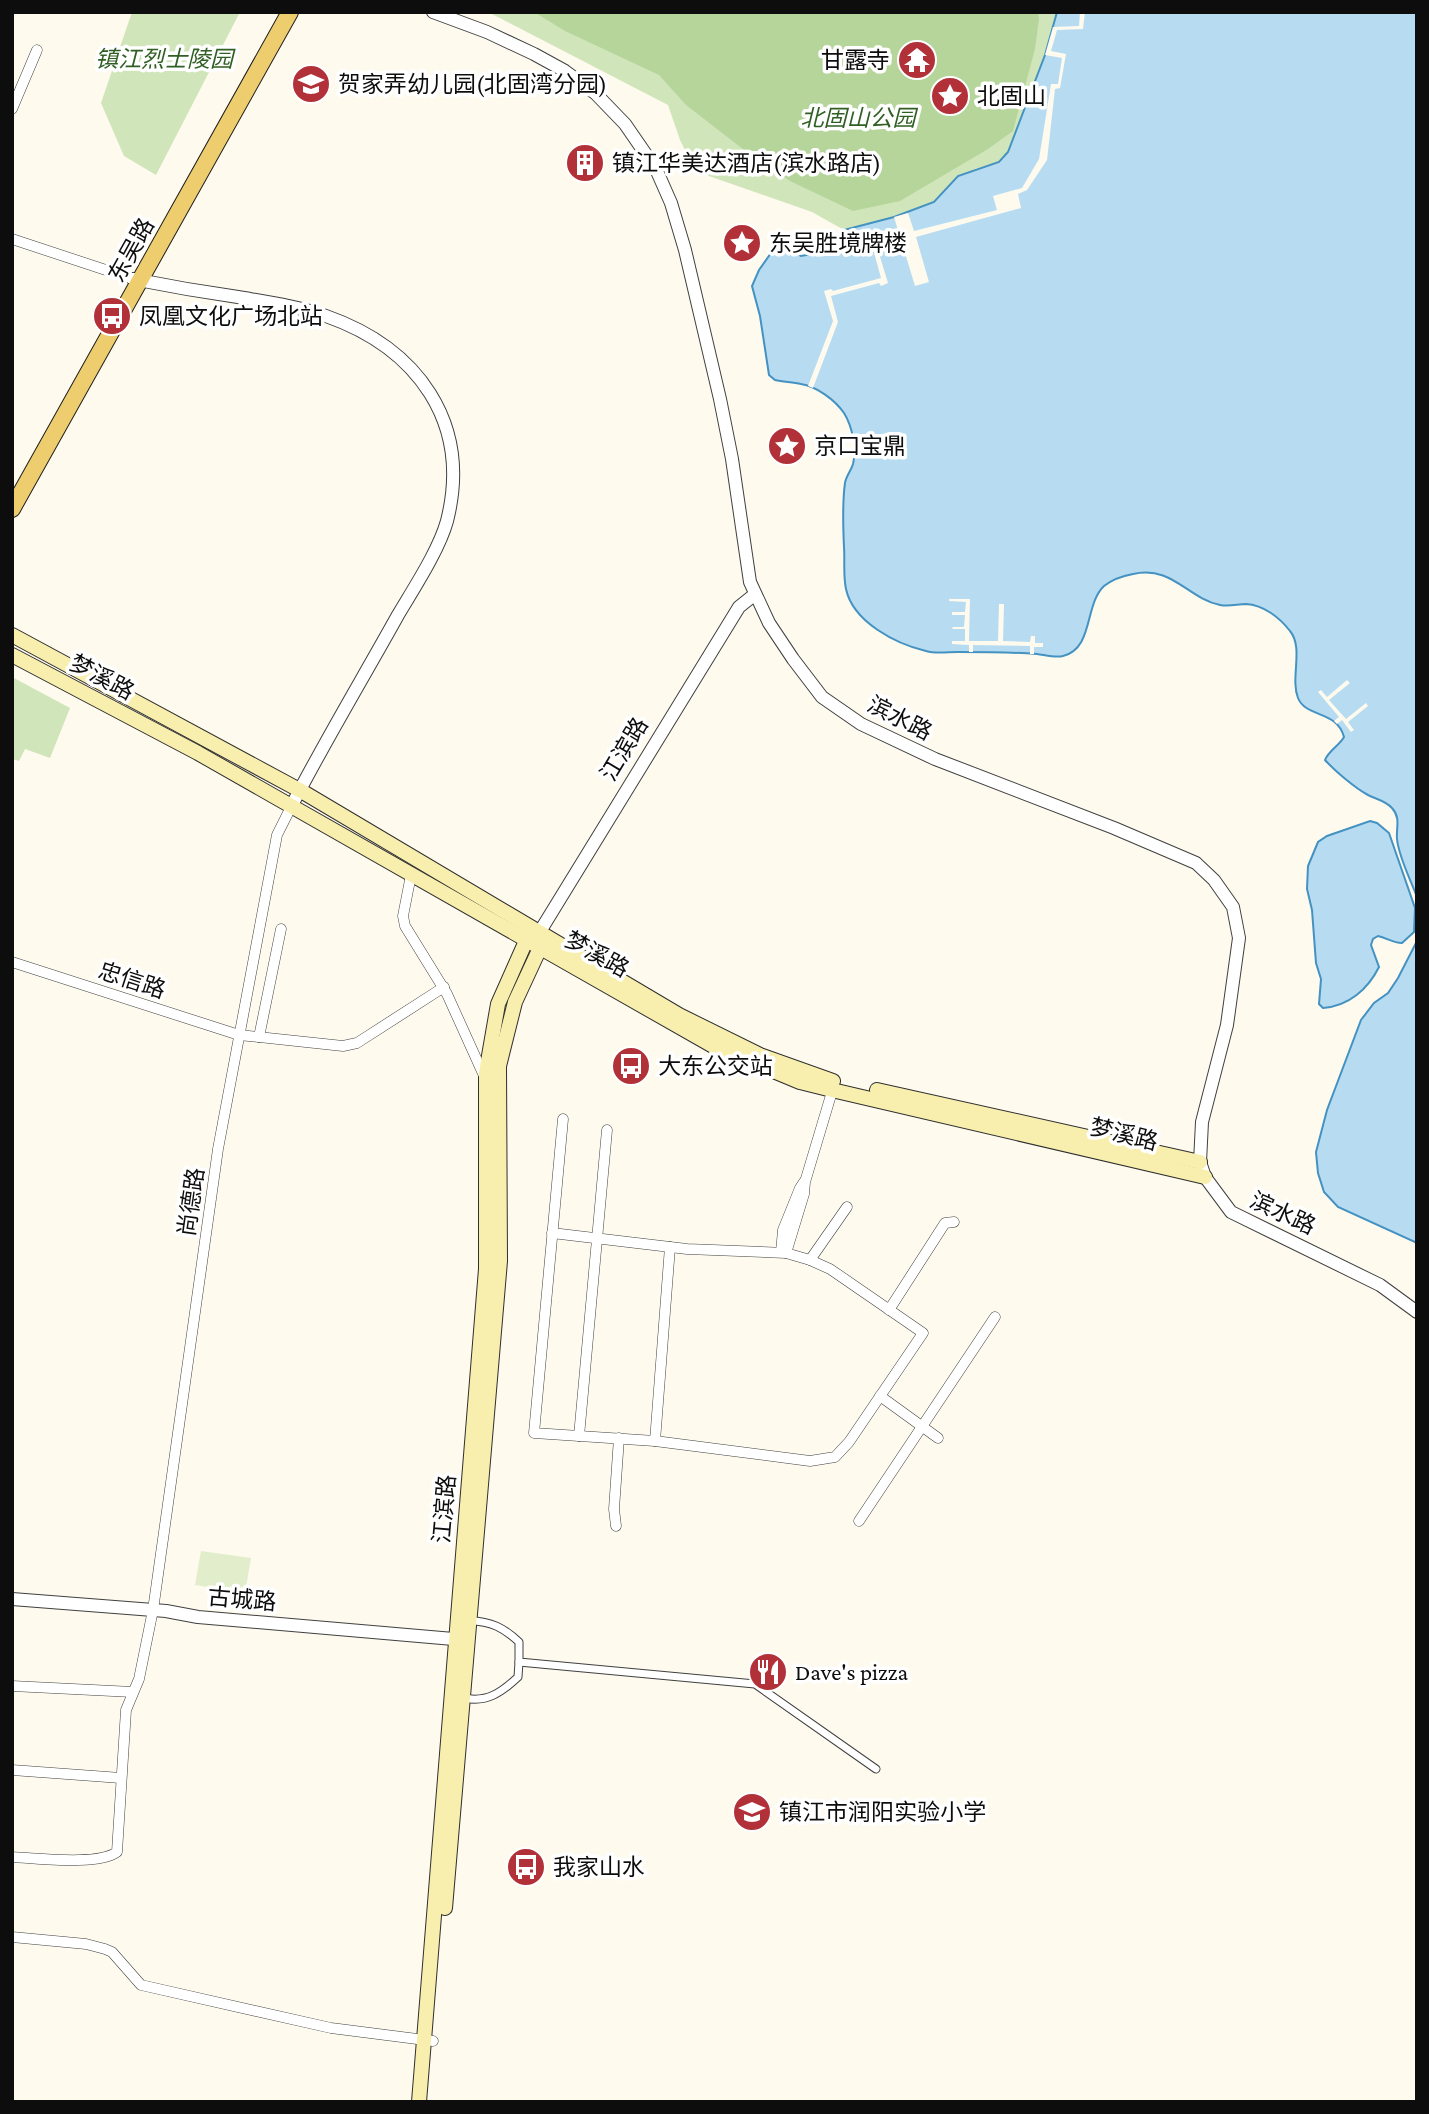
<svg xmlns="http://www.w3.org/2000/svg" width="1429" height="2114" viewBox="0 0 1429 2114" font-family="'Crimson Pro','Noto Sans SC',serif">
<rect width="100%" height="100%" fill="#fefaee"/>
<g fill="#d1e5bb">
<polygon points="132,12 240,12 156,175 124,156 101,103"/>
<polygon points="488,12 1057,12 1045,55 1008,152 999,162 975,169 946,188 934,202 894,217 844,230 812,212 706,175 690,160 680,140 668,105"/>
<polygon points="12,677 70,708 50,758 25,749 19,761 12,759"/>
</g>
<polygon fill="#b6d59b" points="534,12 1038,12 1039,19 1035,49 1013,131 988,149 900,201 853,211 790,181 748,153 686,105 659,75 565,31"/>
<polygon fill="#e2edcc" points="201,1551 251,1558 245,1593 195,1585"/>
<g fill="#b7dcf1" stroke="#4492c2" stroke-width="2">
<path d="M1057,12H1417V897C1410,878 1399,858 1397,839C1396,827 1401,818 1392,808C1386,801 1376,799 1368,795C1355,788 1335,771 1325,760C1329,750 1339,746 1344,737C1337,710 1306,718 1298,698C1290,678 1304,648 1290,631C1280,618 1264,605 1246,604C1238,604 1229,607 1220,605C1187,598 1172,565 1133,574C1122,576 1113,579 1104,586C1084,605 1094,648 1063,656C1056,658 1045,655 1037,654C1011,652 984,652 958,652C947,652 936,654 926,651C896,644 853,622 846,589C843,576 845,560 844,547C843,526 842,504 845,483C846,476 851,471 853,464C857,448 852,426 844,413C835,400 816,386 801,384C792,382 783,382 775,380L769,375L760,316L752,286L759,270L771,253L780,248L788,249L801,256L845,248L844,230L894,217L934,202L958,176L999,162L1008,152L1045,55Z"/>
<path d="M1370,821L1377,823L1389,833L1415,908L1414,932L1402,943C1393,943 1387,938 1378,936L1373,939L1371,945L1379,967C1368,989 1349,1006 1323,1008L1319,1004L1321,979L1316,963L1312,910L1307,889L1308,866L1318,842L1327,836Z"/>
<polygon points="1417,941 1417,1243 1338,1207 1324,1192 1318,1173 1316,1152 1327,1110 1361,1020 1374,1003 1388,993 1398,978"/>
</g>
<g fill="#fefaee">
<polygon points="1080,12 1085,12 1083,29 1057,30 1051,51 1066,54 1060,88 1055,89 1047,160 1027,190 1018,194 1021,208 916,237 929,282 915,286 902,243 877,247 888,283 881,286 879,283 831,296 838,322 813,388 808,386 833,321 824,291 831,289 833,291 881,278 872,245 900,237 894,217 908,213 914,231 997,210 993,196 1022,188 1039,159 1051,84 1058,84 1062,58 1045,55 1053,27 1079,26"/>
<polygon points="949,599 970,599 969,641 998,641 999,604 1004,604 1003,641 1030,642 1031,636 1035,636 1035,643 1043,643 1043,647 1034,647 1034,654 1030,654 1030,646 973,645 973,652 969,652 969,645 952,644 952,641 965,641 965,629 952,629 953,627 964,627 965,615 952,615 952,612 965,612 966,602 949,601"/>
<polygon points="1347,680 1350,683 1329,700 1346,719 1366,703 1368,706 1348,722 1354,730 1351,732 1342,720 1337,724 1334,721 1339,717 1318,692 1321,690 1327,697"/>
</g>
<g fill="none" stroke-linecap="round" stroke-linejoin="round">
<defs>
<g id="pedestrian">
<path d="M470,1621C491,1621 504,1628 519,1642V1662L755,1684L876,1769"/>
<path d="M464,1698C487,1703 502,1692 518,1677L519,1662"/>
</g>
<g id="minor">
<polyline points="12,109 37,50"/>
<polyline points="12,239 133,279"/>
<polyline points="411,875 403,916 405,926 447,994 485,1078"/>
<polyline points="12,962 239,1035 343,1046 357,1043 444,987"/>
<polyline points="259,1037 281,929"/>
<polyline points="563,1119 534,1433 655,1441 670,1247"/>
<polyline points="552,1233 687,1249 786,1253 810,1260 830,1269 923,1333 849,1442 835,1457 810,1461 655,1441"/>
<polyline points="781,1252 783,1230 800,1188 804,1182"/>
<polyline points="786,1253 804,1194 805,1182 834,1085"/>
<polyline points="810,1260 847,1207"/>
<polyline points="889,1310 945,1223 954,1222"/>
<polyline points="880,1396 938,1438"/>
<polyline points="579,1436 607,1130"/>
<polyline points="859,1521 995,1317"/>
<polyline points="616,1526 614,1509 619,1438"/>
<polyline points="12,1686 133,1692"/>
<polyline points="12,1770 121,1778"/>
<path d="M12,1857C38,1858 97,1866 117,1852L126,1710L139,1679L153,1610L218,1149L277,835L292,805"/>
<polyline points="12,1937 86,1944 105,1949 112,1952 141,1985 331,2028 433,2041"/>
</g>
<g id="tertiary">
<polyline points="433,12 487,32 534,54 565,71 596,94 625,124 656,169 671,203 685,250 720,399 732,459 750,582 769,623 793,659 822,697 861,724 935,759 1114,828 1196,863 1214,880 1233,907 1239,938 1227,1025 1202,1122 1200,1162 1205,1177 1231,1212 1380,1285 1417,1312"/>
<path d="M133,279C168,286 203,292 238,297C267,302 297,306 326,316C417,348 472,422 447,521C439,550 414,588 398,615C363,678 325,741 292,805"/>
<polyline points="539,933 739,607 754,595"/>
<polyline points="12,1599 166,1611 198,1617 465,1640"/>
</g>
<g id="secondary">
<polyline points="12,635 303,792 679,1015 760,1055 833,1081"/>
<polyline points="12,655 198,753 713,1046 800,1082 832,1090 1205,1177"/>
<polyline points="877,1090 1200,1162"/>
<polyline points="445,1908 500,1261 499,1066 515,1002 540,948 540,941"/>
<polyline points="419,2102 486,1269 486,1073 498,1004 526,941 532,937"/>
</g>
<polyline id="primary" points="12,509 290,12"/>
</defs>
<use href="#pedestrian" stroke="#404040" stroke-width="9"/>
<use href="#minor" stroke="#404040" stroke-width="11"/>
<use href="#tertiary" stroke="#404040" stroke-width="14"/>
<use href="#secondary" stroke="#2f2f2f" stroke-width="16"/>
<use href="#primary" stroke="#1e1e1e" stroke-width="18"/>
<use href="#pedestrian" stroke="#fff" stroke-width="7"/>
<use href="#minor" stroke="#fff" stroke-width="10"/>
<use href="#tertiary" stroke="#fff" stroke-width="12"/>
<use href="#secondary" stroke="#f8efae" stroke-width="14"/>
<use href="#primary" stroke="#edcd6e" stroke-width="16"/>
</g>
<defs>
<symbol id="temple-disc" viewBox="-11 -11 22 22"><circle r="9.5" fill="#b23038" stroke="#fff"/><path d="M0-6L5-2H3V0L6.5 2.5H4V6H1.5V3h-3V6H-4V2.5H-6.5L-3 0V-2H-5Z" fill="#fff"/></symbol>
<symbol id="school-disc" viewBox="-11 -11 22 22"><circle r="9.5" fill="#b23038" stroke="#fff"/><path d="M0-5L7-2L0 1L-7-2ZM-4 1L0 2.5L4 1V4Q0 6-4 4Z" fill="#fff"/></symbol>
<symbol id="sight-disc" viewBox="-11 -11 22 22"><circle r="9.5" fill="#b23038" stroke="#fff"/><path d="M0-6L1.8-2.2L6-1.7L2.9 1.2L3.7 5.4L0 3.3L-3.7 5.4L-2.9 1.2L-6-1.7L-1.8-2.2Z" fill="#fff"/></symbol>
<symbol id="building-disc" viewBox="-11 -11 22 22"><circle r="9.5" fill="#b23038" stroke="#fff"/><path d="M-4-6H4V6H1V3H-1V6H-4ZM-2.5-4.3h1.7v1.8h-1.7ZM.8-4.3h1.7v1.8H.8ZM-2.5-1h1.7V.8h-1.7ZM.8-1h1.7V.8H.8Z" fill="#fff"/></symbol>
<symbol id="bus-disc" viewBox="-11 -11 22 22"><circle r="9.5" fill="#b23038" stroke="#fff"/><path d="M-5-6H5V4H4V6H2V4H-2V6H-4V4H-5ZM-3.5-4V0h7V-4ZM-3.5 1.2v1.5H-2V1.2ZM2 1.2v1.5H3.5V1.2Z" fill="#fff"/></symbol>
<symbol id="restaurant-disc" viewBox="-11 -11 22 22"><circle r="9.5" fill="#b23038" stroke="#fff"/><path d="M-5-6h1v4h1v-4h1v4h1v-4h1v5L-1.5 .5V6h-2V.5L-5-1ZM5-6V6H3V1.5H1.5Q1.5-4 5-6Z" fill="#fff"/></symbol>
</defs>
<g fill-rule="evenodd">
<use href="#temple-disc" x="895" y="38" width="44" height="44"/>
<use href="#school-disc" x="289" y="62" width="44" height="44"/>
<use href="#sight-disc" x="928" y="74" width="44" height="44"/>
<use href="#building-disc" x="563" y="141" width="44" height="44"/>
<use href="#sight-disc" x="720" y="221" width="44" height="44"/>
<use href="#bus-disc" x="90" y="294" width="44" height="44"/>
<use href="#sight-disc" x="765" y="424" width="44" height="44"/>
<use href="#bus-disc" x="609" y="1044" width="44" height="44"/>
<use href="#restaurant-disc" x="746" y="1650" width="44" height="44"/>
<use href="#school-disc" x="730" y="1790" width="44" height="44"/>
<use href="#bus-disc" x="504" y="1845" width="44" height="44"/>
</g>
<g text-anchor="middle" stroke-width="7" stroke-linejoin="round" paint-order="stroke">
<g font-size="23" font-style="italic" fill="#305f23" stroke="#fff">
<text x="164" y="67">镇江烈士陵园</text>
<text x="858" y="126">北固山公园</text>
</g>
<g font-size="23" fill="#0d0d0d" stroke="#fff" text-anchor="start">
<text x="890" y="68" text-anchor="end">甘露寺</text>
<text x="338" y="92">贺家弄幼儿园(北固湾分园)</text>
<text x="977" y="104">北固山</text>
<text x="612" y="171">镇江华美达酒店(滨水路店)</text>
<text x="769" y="251">东吴胜境牌楼</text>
<text x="139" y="324">凤凰文化广场北站</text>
<text x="814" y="454">京口宝鼎</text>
<text x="658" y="1074">大东公交站</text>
<text x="795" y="1680">Dave's pizza</text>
<text x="779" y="1820">镇江市润阳实验小学</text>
<text x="553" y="1875">我家山水</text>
</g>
<g font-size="23" fill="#0d0d0d" stroke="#fff">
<text transform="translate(131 250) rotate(-61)" y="8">东吴路</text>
<text transform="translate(102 677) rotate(28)" y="8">梦溪路</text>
<text transform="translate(900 718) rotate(27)" y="8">滨水路</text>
<text transform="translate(624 749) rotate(-59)" y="8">江滨路</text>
<text transform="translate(597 954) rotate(29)" y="8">梦溪路</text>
<text transform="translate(132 980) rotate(18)" y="8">忠信路</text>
<text transform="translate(1124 1134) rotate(14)" y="8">梦溪路</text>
<text transform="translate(191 1202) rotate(-82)" y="8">尚德路</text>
<text transform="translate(1283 1213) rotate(25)" y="8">滨水路</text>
<text transform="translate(444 1509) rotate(-85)" y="8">江滨路</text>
<text transform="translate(242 1599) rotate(5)" y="8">古城路</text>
</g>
</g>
<rect width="1429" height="2114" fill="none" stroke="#0d0d0d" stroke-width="28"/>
</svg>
